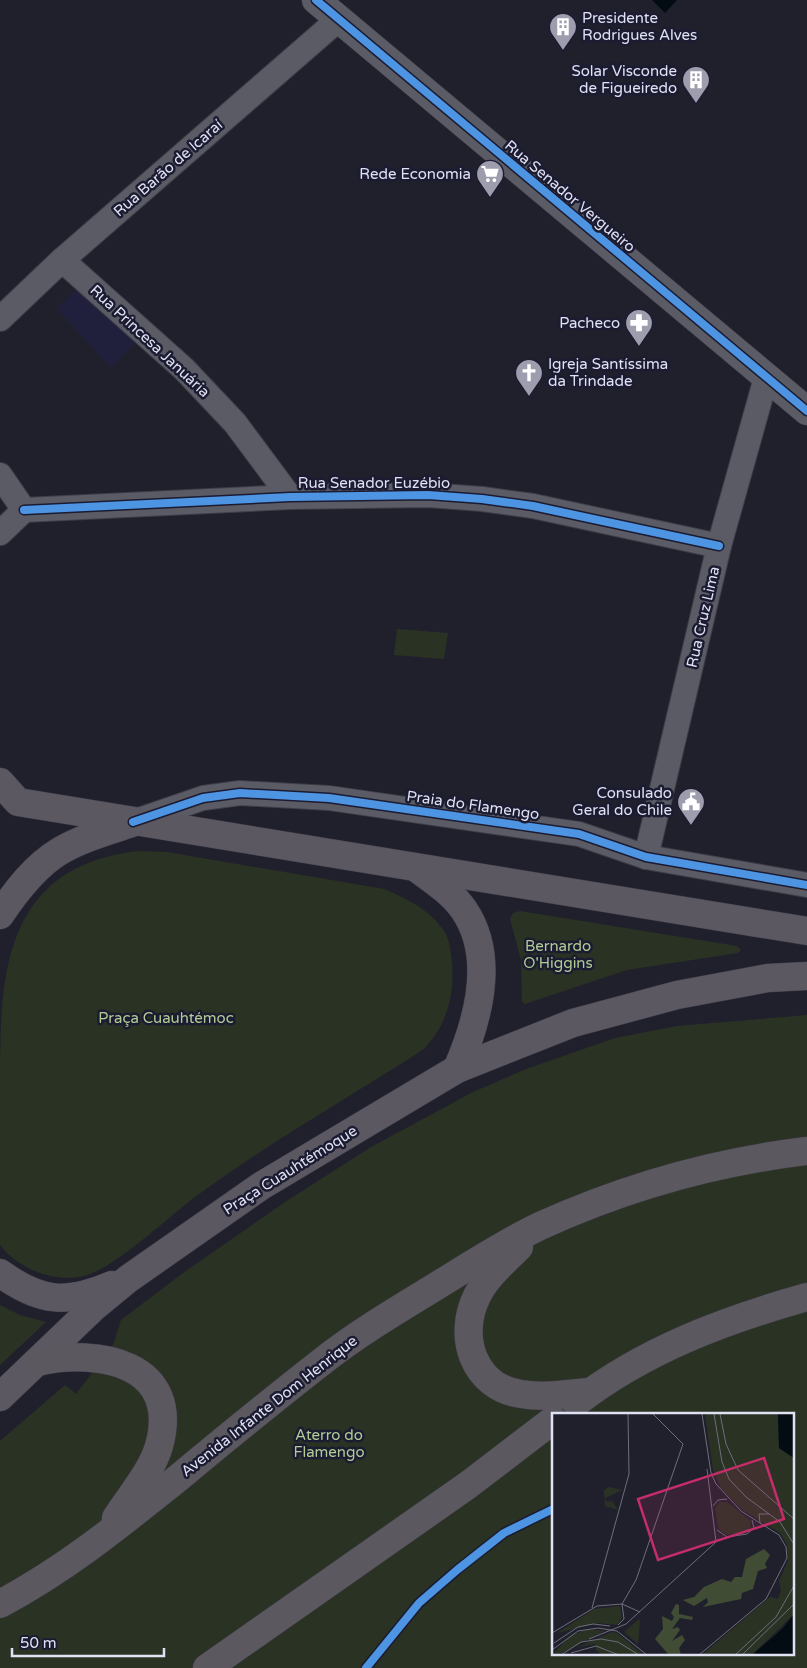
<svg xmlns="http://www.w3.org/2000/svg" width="807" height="1668" viewBox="0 0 807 1668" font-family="'Varela Round',sans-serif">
<rect width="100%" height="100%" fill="#20202d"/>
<polygon fill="#21203c" points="82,284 135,343 111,368 57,309"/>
<g fill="#2a3224" fill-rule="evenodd">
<polygon points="397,629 448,633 444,659 394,655"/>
<path d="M137,851L167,852L384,889C406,898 430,910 444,931C450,939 451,954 452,964C454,998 447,1024 424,1049C347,1099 268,1143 195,1197C167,1218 115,1268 84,1276C54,1283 18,1269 0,1245C0,1193 0,1141 0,1089C0,979 0,868 137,851Z"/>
<polygon points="520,911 737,946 741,950 738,953 627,970 525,1004 522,1001 521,960 510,919 513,913"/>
<path d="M807,1015V1668H0V1441L65,1385L76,1394L113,1345L121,1320L183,1273L285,1202L371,1147L473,1092L526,1069L615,1038L677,1026ZM553,1414H793V1654H553Z"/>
<polygon points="0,1305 20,1315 46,1322 0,1365"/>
</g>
<polygon fill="#030c13" points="652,0 677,0 665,13"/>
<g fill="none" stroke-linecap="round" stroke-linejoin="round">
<defs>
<g id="minor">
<polyline points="62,260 184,369 235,423 290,497"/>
<polyline points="0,319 62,260 339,19"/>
<polyline points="0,475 24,510"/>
<polyline points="24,510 290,497 428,495 482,499 533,506 719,546"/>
<polyline points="0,533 24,510"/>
<polyline points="133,822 203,798 240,793 329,798 579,834 646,857 807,885"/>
<polyline points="646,857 719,546 766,378"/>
</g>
<polyline id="tertiary" points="316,0 807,411"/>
<g id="primary">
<polyline points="0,782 18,802 807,931"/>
<path d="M415,867C432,880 452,892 464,910C496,957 478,1021 457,1069"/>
<path d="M0,915C16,891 35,866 60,851C82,838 108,831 132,823"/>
<path d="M0,1273C41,1303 67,1304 112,1285"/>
<polyline points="0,1397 94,1307 128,1279 261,1186 457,1069 573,1023 677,995 768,978 807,976"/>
</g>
<g id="trunk">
<path d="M519,1247C504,1262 486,1277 477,1296C457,1336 473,1387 521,1394C543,1398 567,1394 589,1392"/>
<path d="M37,1362C98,1348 182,1363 159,1446C152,1471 130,1496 116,1518"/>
<path d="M576,1403C644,1350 725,1320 807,1297"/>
<path d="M0,1604C67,1568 118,1526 177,1479C225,1439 274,1399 324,1360C357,1334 394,1312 430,1290C466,1268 502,1244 540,1226C626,1187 714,1162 807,1151"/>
<polyline points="207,1668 468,1485 553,1420"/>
</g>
</defs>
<use href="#minor" stroke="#3e3d48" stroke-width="26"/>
<use href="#tertiary" stroke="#3e3d48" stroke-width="29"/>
<use href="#primary" stroke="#3e3d48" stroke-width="29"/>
<use href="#trunk" stroke="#3e3d48" stroke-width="29"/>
<use href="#minor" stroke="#5b5b65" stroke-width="24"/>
<use href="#tertiary" stroke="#5b5b65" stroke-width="28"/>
<use href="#primary" stroke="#5c5862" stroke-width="28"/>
<use href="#trunk" stroke="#5c5860" stroke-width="28"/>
<defs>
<g id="cycleway">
<polyline points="316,0 807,411"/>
<polyline points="24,510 290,497 428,495 482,499 533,506 719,546"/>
<polyline points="133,822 203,798 240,793 329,798 579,834 646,857 807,885"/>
<polyline points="366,1668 419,1603 457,1570 504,1533 553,1509"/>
</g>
</defs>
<use href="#cycleway" stroke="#1b1b32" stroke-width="11"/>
<use href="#cycleway" stroke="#4d94e3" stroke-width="8"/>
</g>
<defs>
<symbol id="building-pin" viewBox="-11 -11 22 30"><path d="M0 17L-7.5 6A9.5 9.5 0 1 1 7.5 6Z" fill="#9d9dad" stroke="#1b1b32"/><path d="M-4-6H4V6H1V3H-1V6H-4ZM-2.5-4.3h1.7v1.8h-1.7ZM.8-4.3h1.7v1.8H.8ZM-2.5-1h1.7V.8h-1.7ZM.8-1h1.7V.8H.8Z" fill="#fff"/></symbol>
<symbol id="supermarket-pin" viewBox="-11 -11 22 30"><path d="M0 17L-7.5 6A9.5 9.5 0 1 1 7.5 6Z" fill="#9d9dad" stroke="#1b1b32"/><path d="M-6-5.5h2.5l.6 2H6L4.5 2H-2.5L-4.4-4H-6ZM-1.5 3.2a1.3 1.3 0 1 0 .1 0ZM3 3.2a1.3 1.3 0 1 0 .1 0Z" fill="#fff"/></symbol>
<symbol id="pharmacy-pin" viewBox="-11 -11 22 30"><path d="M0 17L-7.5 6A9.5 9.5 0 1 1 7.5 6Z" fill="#9d9dad" stroke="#1b1b32"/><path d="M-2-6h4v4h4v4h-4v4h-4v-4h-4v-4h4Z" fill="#fff"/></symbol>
<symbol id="church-pin" viewBox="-11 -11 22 30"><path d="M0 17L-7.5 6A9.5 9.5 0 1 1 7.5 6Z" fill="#9d9dad" stroke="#1b1b32"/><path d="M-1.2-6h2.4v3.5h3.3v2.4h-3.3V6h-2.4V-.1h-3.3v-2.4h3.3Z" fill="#fff"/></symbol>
<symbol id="civic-pin" viewBox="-11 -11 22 30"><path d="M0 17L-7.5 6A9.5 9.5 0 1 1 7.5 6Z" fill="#9d9dad" stroke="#1b1b32"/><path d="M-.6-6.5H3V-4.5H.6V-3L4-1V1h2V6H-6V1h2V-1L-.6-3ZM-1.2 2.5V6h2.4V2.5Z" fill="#fff"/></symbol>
</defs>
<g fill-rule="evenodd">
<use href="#building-pin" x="547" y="11" width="32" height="43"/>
<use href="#building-pin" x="680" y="64" width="32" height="43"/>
<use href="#supermarket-pin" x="474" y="158" width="32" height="43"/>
<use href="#pharmacy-pin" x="623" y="307" width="32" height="43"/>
<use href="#church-pin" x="513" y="357" width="32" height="43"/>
<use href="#civic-pin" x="675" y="786" width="32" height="43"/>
</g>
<g text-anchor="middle" stroke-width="5" stroke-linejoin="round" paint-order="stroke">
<g font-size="15" fill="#e0e1f2" stroke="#1b1b32" text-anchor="end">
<text x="582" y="23" text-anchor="start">Presidente<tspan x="582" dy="17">Rodrigues Alves</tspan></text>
<text x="677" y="76">Solar Visconde<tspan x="677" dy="17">de Figueiredo</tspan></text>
<text x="471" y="179">Rede Economia</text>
<text x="620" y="328">Pacheco</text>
<text x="548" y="369" text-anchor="start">Igreja Santíssima<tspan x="548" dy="17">da Trindade</tspan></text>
<text x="672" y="798">Consulado<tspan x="672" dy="17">Geral do Chile</tspan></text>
</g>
<g font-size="15" fill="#e0e1f2" stroke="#1b1b32">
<text transform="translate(168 168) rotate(-41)" y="5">Rua Barão de Icaraí</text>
<text transform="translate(570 196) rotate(40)" y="5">Rua Senador Vergueiro</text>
<text transform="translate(150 341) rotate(43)" y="5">Rua Princesa Januária</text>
<text x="374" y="488">Rua Senador Euzébio</text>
<text transform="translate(703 617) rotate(-77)" y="5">Rua Cruz Lima</text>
<text transform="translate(473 805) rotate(8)" y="5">Praia do Flamengo</text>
<text transform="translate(290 1170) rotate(-32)" y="5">Praça Cuauhtémoque</text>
<text transform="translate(269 1406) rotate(-38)" y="5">Avenida Infante Dom Henrique</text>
</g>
<g font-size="15" fill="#b1cc93" stroke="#1b1b32">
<text x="558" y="951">Bernardo<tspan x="558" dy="17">O'Higgins</tspan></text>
<text x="166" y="1023">Praça Cuauhtémoc</text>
<text x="329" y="1440">Aterro do<tspan x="329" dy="17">Flamengo</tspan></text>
</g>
</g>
<g transform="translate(552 1413)">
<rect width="242" height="242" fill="#20202d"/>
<path d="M153,1H226L227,35L242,45V201L200,242H150L218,184L226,186L229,177L227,168L236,148L235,132L228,120L189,96L169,75L161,57ZM57,74L70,77L53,85L55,89L60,88L66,97L53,93L52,77ZM167,89H175L199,108L198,118L175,122L167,117L163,96ZM68,193L70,205L65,212L46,210L5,220L42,196ZM87,206L88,207L86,231L72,219ZM37,216L53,218L6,242H0L19,222ZM60,219L65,220L92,242H50L44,237V231L26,234Z" fill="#2a3224"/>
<path d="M212,136L218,142L213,151L215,155L206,158L201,176L190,180L189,186L151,194L156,189L155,185L142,193L131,187L142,184L152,174L170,166L179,169L183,164H190L194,146ZM124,191L127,192V201L141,204L140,207L128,205L120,216L126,214L128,217L120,228L130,222L133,227L127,235L129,242H117L103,226L111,216L110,203L120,208L122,204L119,200Z" fill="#404c33"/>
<path d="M226,1H242V45L227,35ZM242,201V242H200L230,216Z" fill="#030c13"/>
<path fill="none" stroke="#6d6d7c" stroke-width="1" d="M162,1L170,49L177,66L194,84L228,109L243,133M168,1L174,31L186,57L243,107M161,93L166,87L175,86M208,110L207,101H217M165,117L175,124L195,121L202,115L200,107M70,191L84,167L131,31L101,1M40,195L77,61L76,1M66,212L72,206L70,191M0,220L45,193L70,191L88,199M37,226L74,211L164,129L155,56M2,230L26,214L41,211L58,213M0,237L26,218L46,215L65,218L95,242M19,240L44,233L67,242M9,242L29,229L49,226L66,229L87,242M147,242L214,186L235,145L234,134L227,122L189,98L164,71L159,60L150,1M183,242L224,204L243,171M190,242L243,190"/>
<path fill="#c52c6a" fill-opacity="0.15" stroke="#c52c6a" stroke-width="2.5" d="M212,45L232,106L106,147L86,86Z"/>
<rect width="242" height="242" fill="none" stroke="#e0e1f2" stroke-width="2.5"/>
</g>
<path d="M12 1648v8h152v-8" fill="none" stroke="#e0e1f2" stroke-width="2.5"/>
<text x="20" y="1648" font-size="15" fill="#e0e1f2" stroke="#1b1b32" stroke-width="4" paint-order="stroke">50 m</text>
</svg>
